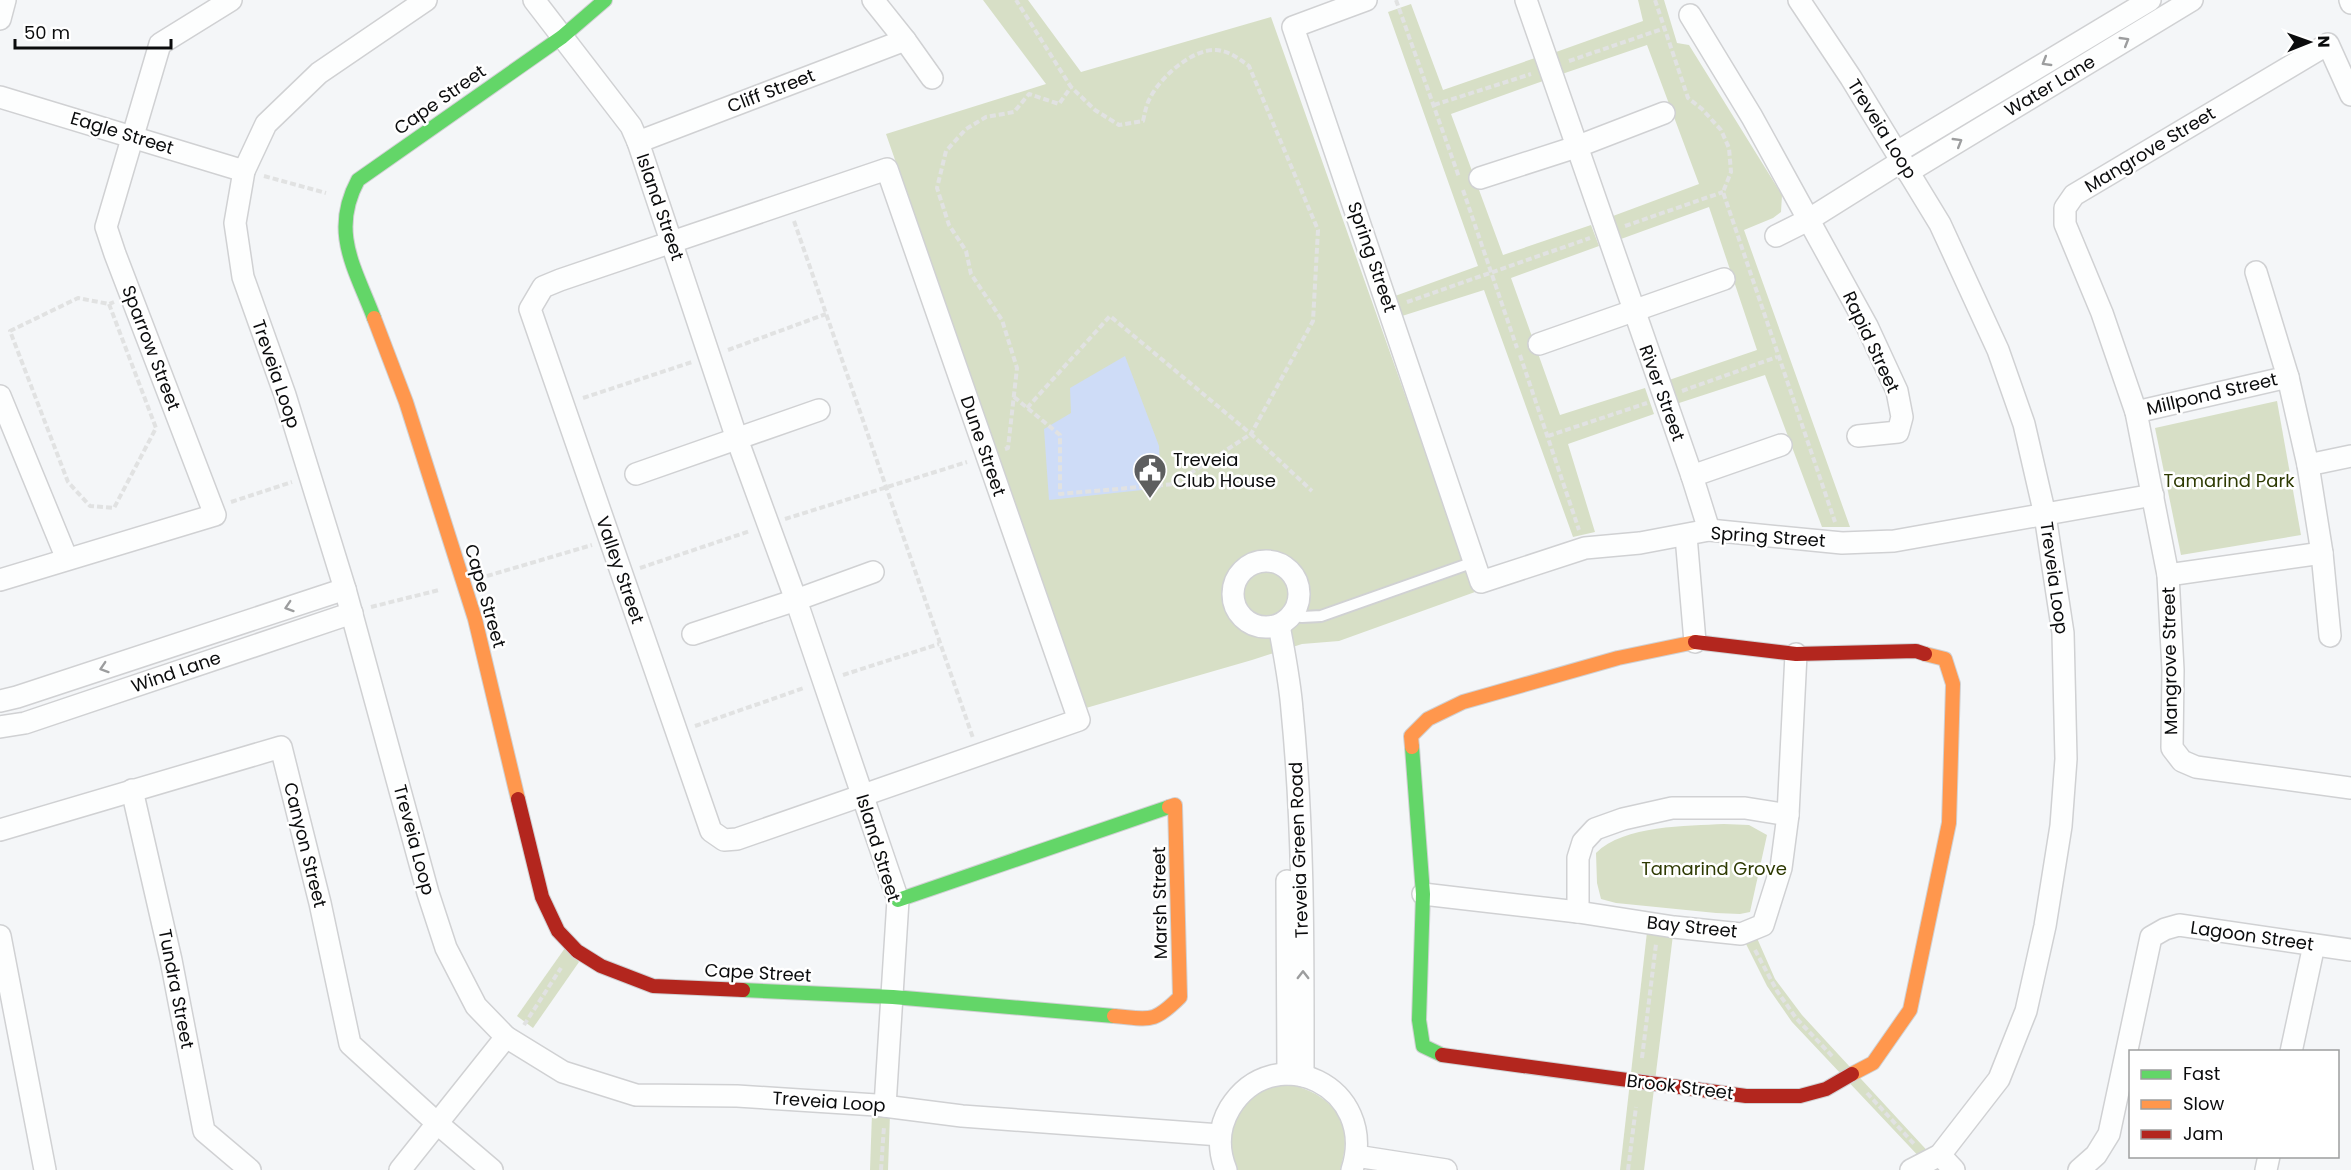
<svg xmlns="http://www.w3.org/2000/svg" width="2351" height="1170" viewBox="0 0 2351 1170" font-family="Poppins,sans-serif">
<rect width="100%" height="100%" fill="#f4f6f8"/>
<g fill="#d7dfc6">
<polygon points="983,0 1028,0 1081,72 1271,17 1475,592 1339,641 1302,644 1252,660 1086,708 886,134 1046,84"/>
<polygon points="1638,0 1664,0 1677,43 1689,45 1782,195 1781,212 1773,218 1744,230 1850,527 1822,527 1765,375 1676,404 1669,380 1757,350 1709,207 1621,239 1613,216 1699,184 1647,45 1562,74 1556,52 1643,21"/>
<polygon points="1411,4 1443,90 1535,58 1543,81 1451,114 1503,255 1591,225 1599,246 1511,278 1560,415 1645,388 1654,414 1568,444 1595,532 1573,537 1484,290 1402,316 1395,296 1478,266 1388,12"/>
<polygon points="2277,401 2301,535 2181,555 2155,428"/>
<path d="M1724,824L1749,825L1767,835L1750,912L1740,914L1716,913L1616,903L1601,899L1597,883L1596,853C1624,825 1687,826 1724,824Z"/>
<polygon points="1648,923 1674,927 1644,1170 1620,1170"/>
<polygon points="1753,929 1775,979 1802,1015 1934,1158 1925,1163 1792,1022 1767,986 1741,934"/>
<polygon points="565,948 579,962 533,1028 517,1016"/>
<path d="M1293,1085C1338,1098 1354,1126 1340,1170H1236C1221,1137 1238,1096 1274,1087C1280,1085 1287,1086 1293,1085Z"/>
<polygon points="872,1113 890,1114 888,1170 870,1170"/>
</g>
<polygon fill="#cedcf7" points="1125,356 1159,446 1161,488 1049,500 1044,429 1071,413 1070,388"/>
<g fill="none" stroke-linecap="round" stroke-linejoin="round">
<defs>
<polyline id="lane" points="1292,615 1302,617 1321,616 1474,562"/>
<g id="street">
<polyline points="426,0 319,73 266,124 244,171 235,223 243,277 285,395 345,589 428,893 446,948 476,1006 506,1037 563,1072 636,1095 737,1096 876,1105 962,1116 1220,1135"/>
<polyline points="534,0 631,126 638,142 737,439 796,600 898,900 885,1106"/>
<polyline points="1366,0 1293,27 1481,582 1585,548 1640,543 1709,530 1842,543 1894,541 2153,495"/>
<polyline points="1526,0 1692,476 1709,530"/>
<polyline points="1799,0 1851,78 1940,224 1998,350 2024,424 2045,515 2063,633 2066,759 2061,826 2045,926 2026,1011 1999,1079 1940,1155 1911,1170"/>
<polyline points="2350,0 2351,3"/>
<polyline points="1690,15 1752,117 1867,326 1897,391 1902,417 1898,432 1858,436"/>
<polyline points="0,19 5,0"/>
<polyline points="905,40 932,78"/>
<polyline points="2351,95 2328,44 2074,195 2065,208 2065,224 2102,313 2136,412 2168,575 2173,670 2172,748 2182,761 2196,767 2351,788"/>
<polyline points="0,97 244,171"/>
<polyline points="638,142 905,40 873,0"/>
<polyline points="1897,152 2150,0"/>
<polygon points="887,169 1079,720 737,839 724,840 711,831 530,309 543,287 560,280"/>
<polyline points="1908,172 2192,0"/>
<polyline points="1480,178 1576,147 1664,113"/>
<polyline points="1776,236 1808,220 1902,161"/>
<polyline points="1539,344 1724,279"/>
<polyline points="2288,377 2308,465 2322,553 2330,636"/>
<polyline points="0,396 67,559"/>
<polyline points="2136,412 2288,377 2256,272"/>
<polyline points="2308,465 2351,456"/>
<polyline points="636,474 819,410"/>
<polyline points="1692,476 1781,445"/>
<polyline points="1686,536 1695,642"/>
<circle cx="1266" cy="594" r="33"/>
<polyline points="2168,575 2322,553"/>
<polyline points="0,580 215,515 115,254 106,227 160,44 231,0"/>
<path d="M1279,625C1284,653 1290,682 1292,710C1304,831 1303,954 1303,1076"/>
<polyline points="693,634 796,600 873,572"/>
<polyline points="0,701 17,697 345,589"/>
<polyline points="0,727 25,723 352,613"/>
<polyline points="132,790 171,960 204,1131 250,1170"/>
<polyline points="0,830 281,747 320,903 350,1044 438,1124 492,1170"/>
<polyline points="1287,881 1288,1074"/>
<polyline points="1423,894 1578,912 1674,927 1741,934 1763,925 1781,868 1788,815 1796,654"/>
<polyline points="1578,912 1578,858 1583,842 1595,829 1623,819 1672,808 1745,808 1788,815"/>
<polyline points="0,936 45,1170"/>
<polyline points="2291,1052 2314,945"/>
<polyline points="1940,1155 1954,1170"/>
<polyline points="1356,1156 1446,1170"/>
<polyline points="400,1170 506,1037"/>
<path d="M1226,1170C1218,1150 1218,1128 1230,1108C1274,1037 1379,1087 1352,1170"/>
<polyline points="2079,1170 2096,1155 2109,1134 2151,937 2165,929 2179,925 2351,950"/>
<polyline points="2266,1170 2269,1156"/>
</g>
<g id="fast">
<path d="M374,318C355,268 330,232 358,180L562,37L605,0"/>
<polyline points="1412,747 1423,894 1419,1020 1423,1046 1442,1055"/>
<polyline points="898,900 1169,807"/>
<polyline points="743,990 893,997 1114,1016"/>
</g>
<g id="slow">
<polyline points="374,318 406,402 475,619 518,799"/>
<polyline points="1412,747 1411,736 1428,719 1463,702 1618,658 1695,642"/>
<path d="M1114,1016C1150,1019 1153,1024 1180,997L1175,805L1169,807"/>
<polyline points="1852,1074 1873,1063 1910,1010 1949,823 1953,684 1945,659 1925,654"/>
</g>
<g id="jam">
<polyline points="1695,642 1796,654 1916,651 1925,654"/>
<polyline points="518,799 542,897 558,931 577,951 601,966 653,986 743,990"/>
<polyline points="1442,1055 1746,1096 1800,1096 1826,1089 1852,1074"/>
</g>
</defs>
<use href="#lane" stroke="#d0d1d3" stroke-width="14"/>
<use href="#street" stroke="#d0d1d3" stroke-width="24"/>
<use href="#fast" stroke="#d0d1d3" stroke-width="16"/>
<use href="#slow" stroke="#d0d1d3" stroke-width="16"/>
<use href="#jam" stroke="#d0d1d3" stroke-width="16"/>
<g stroke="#e1e2e2" stroke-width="4" stroke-dasharray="6 3" stroke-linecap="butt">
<polyline points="1396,0 1459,177"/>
<polyline points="1655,0 1688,98 1702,109 1721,130 1729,148 1731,172 1723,192 1835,522"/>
<polyline points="1569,61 1665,28"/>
<polyline points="1434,105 1531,74"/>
<polyline points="264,176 326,193"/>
<polyline points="1463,190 1517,348"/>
<polyline points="794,221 973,738"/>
<polyline points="1625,226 1723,192"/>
<polyline points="1407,302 1590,238"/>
<polyline points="109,304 156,428 114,508 90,506 68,482 10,331 78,298 109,304 114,302"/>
<polyline points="728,350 826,314"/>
<polyline points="1520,355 1579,530"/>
<polyline points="1682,391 1777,357"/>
<polyline points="1014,397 1060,435 1060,494 1174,484 1251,434 1312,491"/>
<polyline points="583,398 692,362"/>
<path d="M1027,408L1110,316L1251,434L1313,321L1318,230L1249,66C1238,58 1229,51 1216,50C1191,49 1160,78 1150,98C1146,105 1145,113 1143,121L1119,125L1095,110L1071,87"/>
<polyline points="1548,436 1647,403"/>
<polyline points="1005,449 1008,448 1017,368 1002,320 971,274 966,251 949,225 937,188 946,151 966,129 986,117 1014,112 1029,94 1059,104 1071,87 1016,0"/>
<polyline points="231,502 292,482"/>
<polyline points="785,519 967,462"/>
<polyline points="640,568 750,531"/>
<polyline points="487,576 592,545"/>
<polyline points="371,607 439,590"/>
<polyline points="843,675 939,644"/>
<polyline points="695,726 804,688"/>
<polyline points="1755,950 1777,991 1796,1018 1833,1057"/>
<polyline points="524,1025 561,968"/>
<polyline points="1642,1058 1656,944"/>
<polyline points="1867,1093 1915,1145"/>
<polyline points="881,1170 884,1126"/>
<polyline points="1628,1170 1636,1107"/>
</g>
<use href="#lane" stroke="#fdfefe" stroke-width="10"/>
<use href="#street" stroke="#fdfefe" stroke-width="21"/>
<use href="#fast" stroke="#63d668" stroke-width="14"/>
<use href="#slow" stroke="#ff974d" stroke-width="14"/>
<use href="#jam" stroke="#b3261e" stroke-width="14"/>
</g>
<defs><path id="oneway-chevron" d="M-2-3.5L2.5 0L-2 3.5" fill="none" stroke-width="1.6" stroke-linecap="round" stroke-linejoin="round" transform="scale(1.5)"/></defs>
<g stroke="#9c9d9e">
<use href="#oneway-chevron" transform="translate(2125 41) rotate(-31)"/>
<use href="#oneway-chevron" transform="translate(2046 62) rotate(149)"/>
<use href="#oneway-chevron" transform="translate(1958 142) rotate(-31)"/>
<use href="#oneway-chevron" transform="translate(289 607) rotate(162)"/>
<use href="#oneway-chevron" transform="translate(104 668) rotate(162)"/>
<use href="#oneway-chevron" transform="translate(1303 975) rotate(-90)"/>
</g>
<defs>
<symbol id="civic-pin" viewBox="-11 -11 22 30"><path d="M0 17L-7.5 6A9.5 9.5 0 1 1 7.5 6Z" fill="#5d5e5f" stroke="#fff"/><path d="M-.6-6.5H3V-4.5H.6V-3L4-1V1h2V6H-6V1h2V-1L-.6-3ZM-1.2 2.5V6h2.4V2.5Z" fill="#fff"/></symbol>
</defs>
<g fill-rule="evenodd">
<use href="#civic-pin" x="1131" y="451" width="38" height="52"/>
</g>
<g text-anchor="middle" stroke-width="5" stroke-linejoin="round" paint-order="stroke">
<g font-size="18" fill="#0b0c0d" stroke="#fff">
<text transform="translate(2050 86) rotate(-31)" y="6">Water Lane</text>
<text transform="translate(771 91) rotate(-21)" y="6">Cliff Street</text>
<text transform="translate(440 100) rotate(-35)" y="6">Cape Street</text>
<text transform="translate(1882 129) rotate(58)" y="6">Treveia Loop</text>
<text transform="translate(122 133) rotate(17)" y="6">Eagle Street</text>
<text transform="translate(2150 150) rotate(-31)" y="6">Mangrove Street</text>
<text transform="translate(660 207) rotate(71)" y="6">Island Street</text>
<text transform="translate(1372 257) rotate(71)" y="6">Spring Street</text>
<text transform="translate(1871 342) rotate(65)" y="6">Rapid Street</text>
<text transform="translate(151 348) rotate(69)" y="6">Sparrow Street</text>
<text transform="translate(276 374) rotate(71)" y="6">Treveia Loop</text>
<text transform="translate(1662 393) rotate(70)" y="6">River Street</text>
<text transform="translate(2212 394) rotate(-13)" y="6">Millpond Street</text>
<text transform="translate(983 446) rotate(71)" y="6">Dune Street</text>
<text transform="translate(1768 537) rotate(4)" y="6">Spring Street</text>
<text transform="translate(620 570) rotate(71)" y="6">Valley Street</text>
<text transform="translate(2054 578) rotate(82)" y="6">Treveia Loop</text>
<text transform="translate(485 596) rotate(74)" y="6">Cape Street</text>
<text transform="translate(2170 661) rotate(-91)" y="6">Mangrove Street</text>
<text transform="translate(176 672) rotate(-19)" y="6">Wind Lane</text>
<text transform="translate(414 840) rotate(75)" y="6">Treveia Loop</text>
<text transform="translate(305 845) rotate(76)" y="6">Canyon Street</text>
<text transform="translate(878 848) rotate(73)" y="6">Island Street</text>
<text transform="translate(1299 850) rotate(-92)" y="6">Treveia Green Road</text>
<text transform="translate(1160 903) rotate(-91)" y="6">Marsh Street</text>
<text transform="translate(1692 927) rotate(6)" y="6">Bay Street</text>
<text transform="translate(2252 936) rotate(8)" y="6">Lagoon Street</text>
<text transform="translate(758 973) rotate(3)" y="6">Cape Street</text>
<text transform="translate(176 989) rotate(79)" y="6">Tundra Street</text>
<text transform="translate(1680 1087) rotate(7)" y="6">Brook Street</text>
<text transform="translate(829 1102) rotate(4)" y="6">Treveia Loop</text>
</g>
<g font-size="18" fill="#0b0c0d" stroke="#fff" text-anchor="start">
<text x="1173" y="466">Treveia<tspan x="1173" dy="21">Club House</tspan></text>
</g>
<g font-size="18" fill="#2e3a03" stroke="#fff">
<text x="2229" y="487">Tamarind Park</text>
<text x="1714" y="875">Tamarind Grove</text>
</g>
</g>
<rect x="2129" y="1050" width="210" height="108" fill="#ffffff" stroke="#9d9e9e" stroke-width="1.5"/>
<rect x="2141" y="1070" width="30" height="9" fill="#63d668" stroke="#9d9e9e" stroke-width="1.5"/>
<text x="2183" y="1080" font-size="18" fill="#0b0c0d">Fast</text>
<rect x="2141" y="1100" width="30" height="9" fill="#ff974d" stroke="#9d9e9e" stroke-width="1.5"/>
<text x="2183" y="1110" font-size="18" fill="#0b0c0d">Slow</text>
<rect x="2141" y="1130" width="30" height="9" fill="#b3261e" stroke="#9d9e9e" stroke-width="1.5"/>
<text x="2183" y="1140" font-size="18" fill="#0b0c0d">Jam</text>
<g transform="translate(2309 42) rotate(89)" stroke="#ffffff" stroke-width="4.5" paint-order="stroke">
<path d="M0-4.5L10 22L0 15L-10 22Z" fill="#0b0c0d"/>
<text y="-9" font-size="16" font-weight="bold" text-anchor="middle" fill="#0b0c0d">N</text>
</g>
<path d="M15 39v9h156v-9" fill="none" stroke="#0b0c0d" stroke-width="3"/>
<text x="24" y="39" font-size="18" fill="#0b0c0d" stroke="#ffffff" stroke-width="4.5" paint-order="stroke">50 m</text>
</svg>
